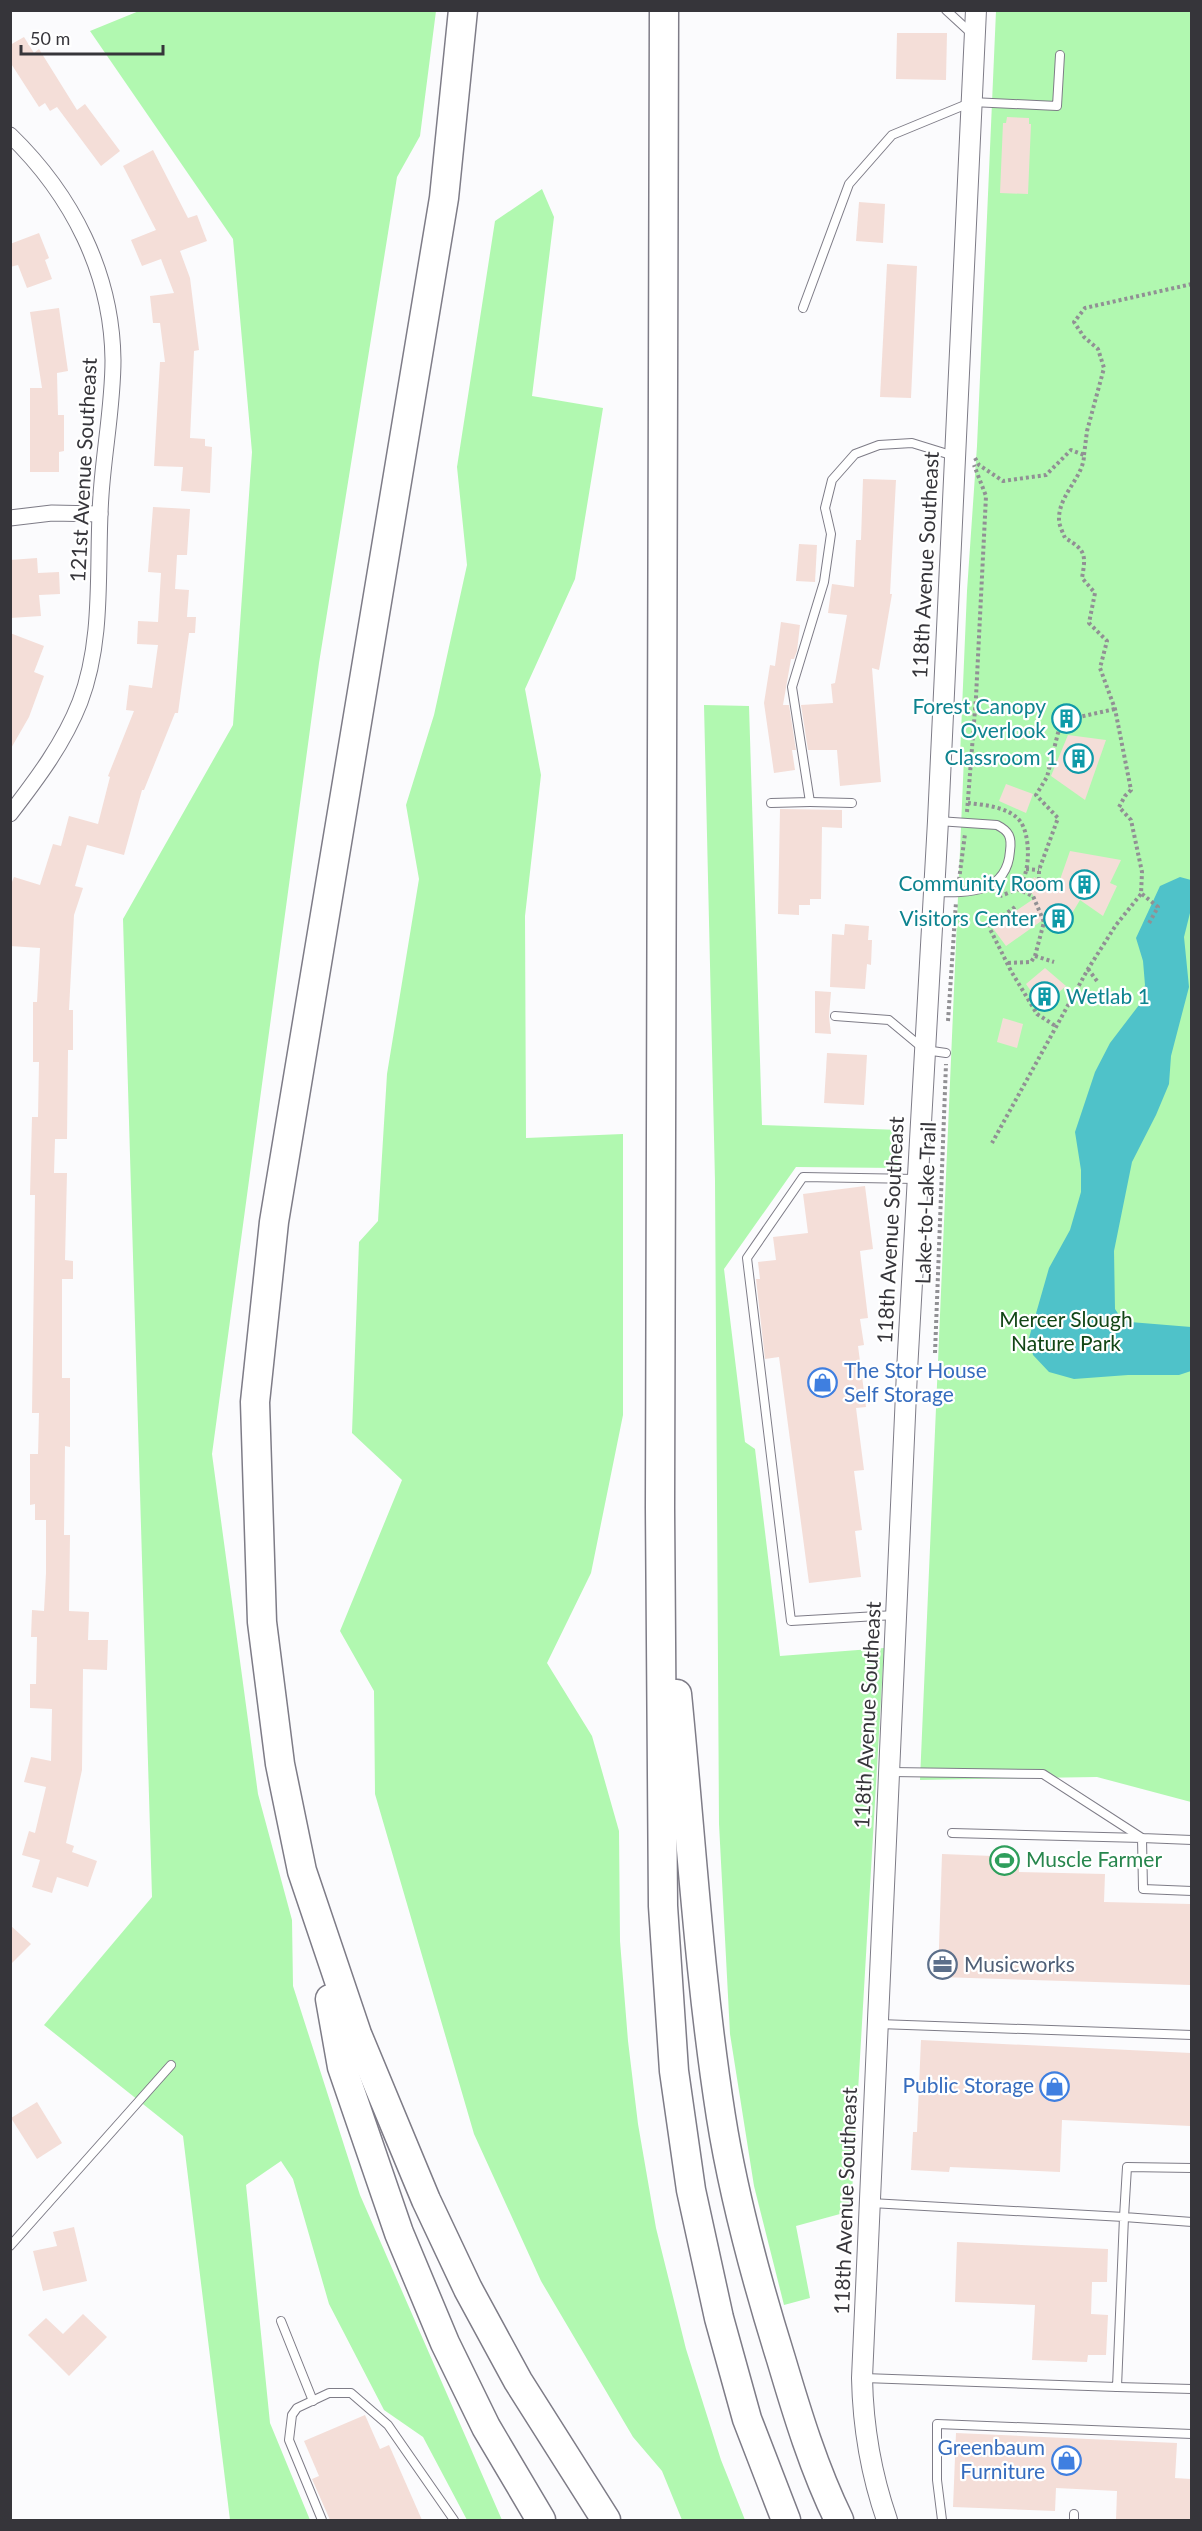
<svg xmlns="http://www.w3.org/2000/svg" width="1202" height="2531" viewBox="0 0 1202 2531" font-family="Lato,sans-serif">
<rect width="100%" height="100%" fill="#fbfbfd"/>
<g fill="#b1f8b0">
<polygon points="139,11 436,11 420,136 397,177 319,663 212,1454 258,1794 292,1920 293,1986 360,2195 502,2520 467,2520 423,2437 384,2410 329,2304 293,2179 281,2161 246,2185 270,2423 310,2520 230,2520 183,2136 44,2025 152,1897 123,919 233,725 252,452 233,239 90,31"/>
<polygon points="996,11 1191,11 1191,1802 1097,1777 920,1780 964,757 960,756 967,591 977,446"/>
<polygon points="542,189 554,217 532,396 603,408 575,579 525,689 541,775 525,916 526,1138 623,1134 623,1415 591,1573 547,1663 592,1736 619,1831 620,1941 628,2041 638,2124 656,2228 686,2349 721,2460 745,2520 682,2520 662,2471 633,2437 541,2281 474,2134 375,1794 374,1691 340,1631 402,1480 352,1433 359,1242 378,1221 387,1074 419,879 406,805 434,715 467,565 457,467 495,221"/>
<polygon points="704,705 749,706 762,1125 900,1130 897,1168 796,1167 724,1269 745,1442 755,1449 780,1656 884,1648 851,2211 796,2226 810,2298 784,2305 754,2186 730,2034 719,1824 715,1181"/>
</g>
<polygon fill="#4fc2c9" points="1180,877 1191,880 1191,909 1184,937 1189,987 1171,1056 1169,1084 1156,1115 1132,1162 1114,1251 1115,1309 1121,1318 1130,1322 1191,1327 1191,1371 1179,1375 1128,1375 1074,1379 1049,1372 1033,1355 1029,1338 1049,1268 1070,1230 1081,1192 1081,1170 1075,1132 1095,1072 1110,1043 1139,1005 1145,985 1143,961 1136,938 1160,886"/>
<g fill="#f4ded8">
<polygon points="897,33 947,33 946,80 896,79"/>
<polygon points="24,37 34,53 39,49 77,110 85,104 120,151 101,166 57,107 50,111 45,103 39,107 10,62 10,45"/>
<polygon points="1007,117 1029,118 1029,124 1031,124 1028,194 1000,193 1003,123 1006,123"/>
<polygon points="153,150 188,218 197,215 207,241 180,251 190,278 199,350 194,351 190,438 205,439 205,446 212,447 210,493 181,491 183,467 154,466 160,362 165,362 160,323 153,323 150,296 174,293 161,259 142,266 131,240 156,230 123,166"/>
<polygon points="859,202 885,204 883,243 856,241"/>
<polygon points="39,233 49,258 45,260 52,279 27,288 18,265 10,267 10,244"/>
<polygon points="887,264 917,266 911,398 880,397"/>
<polygon points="59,308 68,371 57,373 58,415 64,415 64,451 59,452 59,472 30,472 30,388 42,388 30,312"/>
<polygon points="863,479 896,480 890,594 892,594 879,670 872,668 881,782 840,786 837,750 808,750 801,705 833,703 831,684 835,683 847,615 828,613 832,584 854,587 856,540 861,540"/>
<polygon points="153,507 190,509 187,555 177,555 175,589 189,590 187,617 196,617 195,633 189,633 178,713 175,713 144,790 142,790 124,855 87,845 75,886 83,888 74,915 69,1010 73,1010 73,1050 68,1050 67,1139 55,1139 54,1173 67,1173 65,1260 73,1261 73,1279 62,1279 62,1378 70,1378 70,1447 65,1446 64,1535 70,1535 69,1611 89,1612 88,1640 108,1640 107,1670 83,1669 82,1770 66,1843 74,1846 72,1852 97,1861 88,1887 57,1877 52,1893 32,1887 40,1860 22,1855 29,1831 35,1833 46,1787 24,1782 31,1757 51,1761 52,1709 30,1708 30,1684 36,1684 37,1637 31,1637 32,1610 44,1611 46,1573 46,1520 35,1520 35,1504 30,1505 30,1454 38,1454 39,1413 32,1413 35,1195 30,1195 32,1117 38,1117 39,1062 33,1062 33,1002 37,1002 40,948 10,946 10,887 14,877 40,885 53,844 61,846 69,816 98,824 110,777 108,776 134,711 126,710 129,685 152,688 158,645 137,644 138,621 158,622 161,573 148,572"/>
<polygon points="799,544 817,545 815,582 796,581"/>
<polygon points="37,558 38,573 59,572 60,594 39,595 41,616 10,618 10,560"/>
<polygon points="781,622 800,625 797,651 794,659 791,659 783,705 789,705 796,750 792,750 795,770 774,773 764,703 770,665 775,666"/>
<polygon points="10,633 44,646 34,672 44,676 29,717 10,750"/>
<polygon points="1068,735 1106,740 1085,800 1051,776"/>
<polygon points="1006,784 1033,794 1026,813 999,801"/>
<polygon points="780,809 842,810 842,828 822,827 821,899 810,899 810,905 799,905 799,915 778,914"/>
<polygon points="1070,851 1121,860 1110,883 1117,886 1103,916 1080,900 1059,935 1047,917 1006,946 992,927 1035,898 1028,888 1034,877 1056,891"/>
<polygon points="845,924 869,926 868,940 872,940 871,965 867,964 865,989 830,987 832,934 844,935"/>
<polygon points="1045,968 1066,986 1042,1007 1026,984"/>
<polygon points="815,991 831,992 829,1016 831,1034 815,1033"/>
<polygon points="1003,1018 1023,1024 1017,1048 997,1042"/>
<polygon points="827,1053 867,1055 864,1105 824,1103"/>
<polygon points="865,1186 873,1249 860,1251 868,1318 860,1319 864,1345 858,1346 866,1407 856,1408 864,1470 854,1471 862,1530 855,1531 861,1577 809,1583 779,1357 765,1359 756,1279 760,1279 758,1262 776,1260 773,1237 808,1233 803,1194"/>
<polygon points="942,1854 1019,1857 1019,1872 1105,1874 1104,1902 1191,1904 1191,1985 938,1977"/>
<polygon points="10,1925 31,1944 10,1965"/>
<polygon points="921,2040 1191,2053 1191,2126 1062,2120 1060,2172 950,2167 949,2172 911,2170 913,2132 917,2132"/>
<polygon points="37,2102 62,2143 37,2159 11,2118"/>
<polygon points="74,2227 87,2281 43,2291 33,2251 57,2246 53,2232"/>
<polygon points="957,2242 1108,2249 1107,2282 1092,2282 1091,2314 1108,2315 1106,2355 1088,2355 1087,2362 1032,2360 1035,2305 955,2302"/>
<polygon points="83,2314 107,2337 69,2376 28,2335 46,2318 63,2334"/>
<polygon points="365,2415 380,2449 389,2445 422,2520 330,2520 312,2479 319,2476 304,2441"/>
<polygon points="956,2433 1177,2443 1175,2478 1191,2479 1191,2520 1116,2520 1117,2491 1056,2488 1055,2511 953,2507"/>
</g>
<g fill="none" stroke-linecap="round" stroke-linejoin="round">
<defs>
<g id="service">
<polyline points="946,10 971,33"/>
<polyline points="803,308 849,184 892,135 972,102 1057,106 1060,55"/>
<polyline points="810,802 852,803"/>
<polyline points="771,803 810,802 792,687 824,582 831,534 825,508 832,480 855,454 879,445 912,443 954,456"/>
<path d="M935,892C969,893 1007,893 1010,851C1012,837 1009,831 997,825L938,821"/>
<polyline points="835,1016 889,1020 925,1050 946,1053"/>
<polyline points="895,1615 791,1621 747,1258 803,1177 916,1179"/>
<polyline points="891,1772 1043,1774 1142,1838 1192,1840"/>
<polyline points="952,1833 1142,1838 1143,1889 1192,1891"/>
<polyline points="879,2024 1192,2035"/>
<polyline points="1192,2168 1127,2167 1124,2217 1192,2222"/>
<polyline points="10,2246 171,2065"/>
<polyline points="281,2321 313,2401"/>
<polyline points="864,2378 1117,2387 1124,2217 871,2203"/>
<polyline points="1117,2387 1192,2389"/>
<polyline points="322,2520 289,2440 292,2415 297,2408 329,2393 351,2393 388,2425 454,2520"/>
<polyline points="942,2520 937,2480 937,2424 1192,2434"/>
<polyline points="1074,2520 1074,2514"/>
</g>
<g id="minor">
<path d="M10,135C72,195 112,273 113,360C113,405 104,450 101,495C96,563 105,637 80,702C64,743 37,779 10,814"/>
<polyline points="10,518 52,513 100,514"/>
</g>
<path id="tertiary" d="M887,2520C871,2474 863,2427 862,2378L907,1371L938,821L976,10"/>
<g id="motorway">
<polyline points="463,10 444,198 274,1222 255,1402 262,1622 280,1764 302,1871 357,2034 426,2200 468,2289 518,2381 606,2520"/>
<polyline points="664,10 660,1508 663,1906 674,2071 691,2190 719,2318 747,2419 786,2520"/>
<path d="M677,1694C691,1835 699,1977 721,2117C734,2199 756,2279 781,2359C797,2413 814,2469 839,2520"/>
<polyline points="330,1999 342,2067 399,2233 445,2343 486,2427 541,2520"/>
</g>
</defs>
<use href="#service" stroke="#7e7c87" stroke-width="10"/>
<use href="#minor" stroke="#7e7c87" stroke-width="17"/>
<use href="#tertiary" stroke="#7e7c87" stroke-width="22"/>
<use href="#motorway" stroke="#7e7c87" stroke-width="31"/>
<g stroke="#919094" stroke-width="4" stroke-dasharray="3 3" stroke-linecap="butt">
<polyline points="1084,455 1087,431 1104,368 1098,349 1084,337 1074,322 1085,308 1192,284"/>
<path d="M975,458L979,465L1003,481L1046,475L1071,450L1084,455C1084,477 1058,495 1059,520C1059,525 1063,533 1065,538C1086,550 1086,555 1082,578L1095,593L1089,623L1107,641L1100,668L1115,709L1131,790L1125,796L1119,807L1131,820L1142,872L1141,894L1116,925L1088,969L992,1143"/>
<path d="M968,803C985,805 1009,807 1020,821C1031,835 1031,877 1017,888C1013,892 1005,894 1000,896"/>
<polyline points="967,812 976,697 986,496 974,465"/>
<polyline points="1026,869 1039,870"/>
<polyline points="959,880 965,834"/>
<polyline points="1039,880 1039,870 1058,818 1036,795 1047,777 1061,721 1115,709"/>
<polyline points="1142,894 1158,907 1148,925"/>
<polyline points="1015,907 990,925 990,929 1011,971 1037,1014 1057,1027"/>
<polyline points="1035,956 1054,962"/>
<polyline points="1008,963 1031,962 1035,956 1044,922 1033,896 1017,889"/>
<polyline points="1088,969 1097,981"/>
<polyline points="948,1021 956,902"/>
<polyline points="935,1353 946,1064"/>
</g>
<use href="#service" stroke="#fff" stroke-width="8"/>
<use href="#minor" stroke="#fff" stroke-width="15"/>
<use href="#tertiary" stroke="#fff" stroke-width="20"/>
<use href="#motorway" stroke="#fff" stroke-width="28"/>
</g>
<defs>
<symbol id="building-ring" viewBox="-11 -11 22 22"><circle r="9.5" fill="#fff" stroke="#0f9aa8" stroke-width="1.5"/><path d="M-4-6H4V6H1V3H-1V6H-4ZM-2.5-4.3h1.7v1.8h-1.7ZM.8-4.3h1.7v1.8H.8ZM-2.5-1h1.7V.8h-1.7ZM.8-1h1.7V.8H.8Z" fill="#0f9aa8"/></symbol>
<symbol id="shop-ring" viewBox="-11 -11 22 22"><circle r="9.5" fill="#fff" stroke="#3f7fe0" stroke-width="1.5"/><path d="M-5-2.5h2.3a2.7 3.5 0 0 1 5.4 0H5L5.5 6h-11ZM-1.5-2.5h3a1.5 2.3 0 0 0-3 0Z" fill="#3f7fe0"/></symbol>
<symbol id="stadium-ring" viewBox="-11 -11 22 22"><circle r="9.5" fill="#fff" stroke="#2e9e5b" stroke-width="1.5"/><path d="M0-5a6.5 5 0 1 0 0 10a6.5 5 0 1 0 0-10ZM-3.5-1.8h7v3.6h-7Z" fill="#2e9e5b"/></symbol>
<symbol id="office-ring" viewBox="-11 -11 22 22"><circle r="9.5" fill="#fff" stroke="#5c6f8a" stroke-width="1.5"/><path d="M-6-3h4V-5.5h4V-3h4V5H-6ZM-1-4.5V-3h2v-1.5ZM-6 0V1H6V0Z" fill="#5c6f8a"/></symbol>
</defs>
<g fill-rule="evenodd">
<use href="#building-ring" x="1050" y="702" width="33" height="33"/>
<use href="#building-ring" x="1062" y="742" width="33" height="33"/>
<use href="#building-ring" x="1068" y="868" width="33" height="33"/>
<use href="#building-ring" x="1042" y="902" width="33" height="33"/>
<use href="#building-ring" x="1028" y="980" width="33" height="33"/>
<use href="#shop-ring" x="806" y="1366" width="33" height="33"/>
<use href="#stadium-ring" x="988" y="1844" width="33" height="33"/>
<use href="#office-ring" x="926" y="1948" width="33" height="33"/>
<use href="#shop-ring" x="1038" y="2070" width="33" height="33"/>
<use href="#shop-ring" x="1050" y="2444" width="33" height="33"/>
</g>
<g text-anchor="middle" stroke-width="4.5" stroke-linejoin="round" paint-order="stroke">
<g font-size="21" fill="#36353a" stroke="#fff">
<text transform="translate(84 470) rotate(-87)" y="7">121st Avenue Southeast</text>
<text transform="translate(926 565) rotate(-87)" y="7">118th Avenue Southeast</text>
<text transform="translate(926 1203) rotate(-88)" y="7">Lake-to-Lake Trail</text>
<text transform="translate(891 1230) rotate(-87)" y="7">118th Avenue Southeast</text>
<text transform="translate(868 1715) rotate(-87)" y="7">118th Avenue Southeast</text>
<text transform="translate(846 2201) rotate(-88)" y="7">118th Avenue Southeast</text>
</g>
<g font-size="21" fill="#0d838f" stroke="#fff" text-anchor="end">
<text x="1046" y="714">Forest Canopy<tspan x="1046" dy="24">Overlook</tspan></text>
<text x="1058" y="765">Classroom 1</text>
<text x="1064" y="891">Community Room</text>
<text x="1037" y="926">Visitors Center</text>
<text x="1066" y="1004" text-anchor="start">Wetlab 1</text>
</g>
<g font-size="21" fill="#124616" stroke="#fff">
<text x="1066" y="1327">Mercer Slough<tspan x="1066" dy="24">Nature Park</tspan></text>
</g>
<g font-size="21" fill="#366cbe" stroke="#fff" text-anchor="end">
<text x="844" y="1378" text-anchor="start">The Stor House<tspan x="844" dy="24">Self Storage</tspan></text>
<text x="1034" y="2093">Public Storage</text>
<text x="1045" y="2455">Greenbaum<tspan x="1045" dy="24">Furniture</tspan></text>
</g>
<g font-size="21" fill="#27864d" stroke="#fff" text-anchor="start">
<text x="1026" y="1867">Muscle Farmer</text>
</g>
<g font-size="21" fill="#4e5e75" stroke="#fff" text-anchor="start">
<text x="964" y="1972">Musicworks</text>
</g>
</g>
<rect width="1202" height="2531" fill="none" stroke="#36353a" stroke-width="24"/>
<path d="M21 45v9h142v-9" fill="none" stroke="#36353a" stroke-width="3"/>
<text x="30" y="45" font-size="18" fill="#36353a" stroke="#ffffff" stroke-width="4.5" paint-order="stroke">50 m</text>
</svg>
